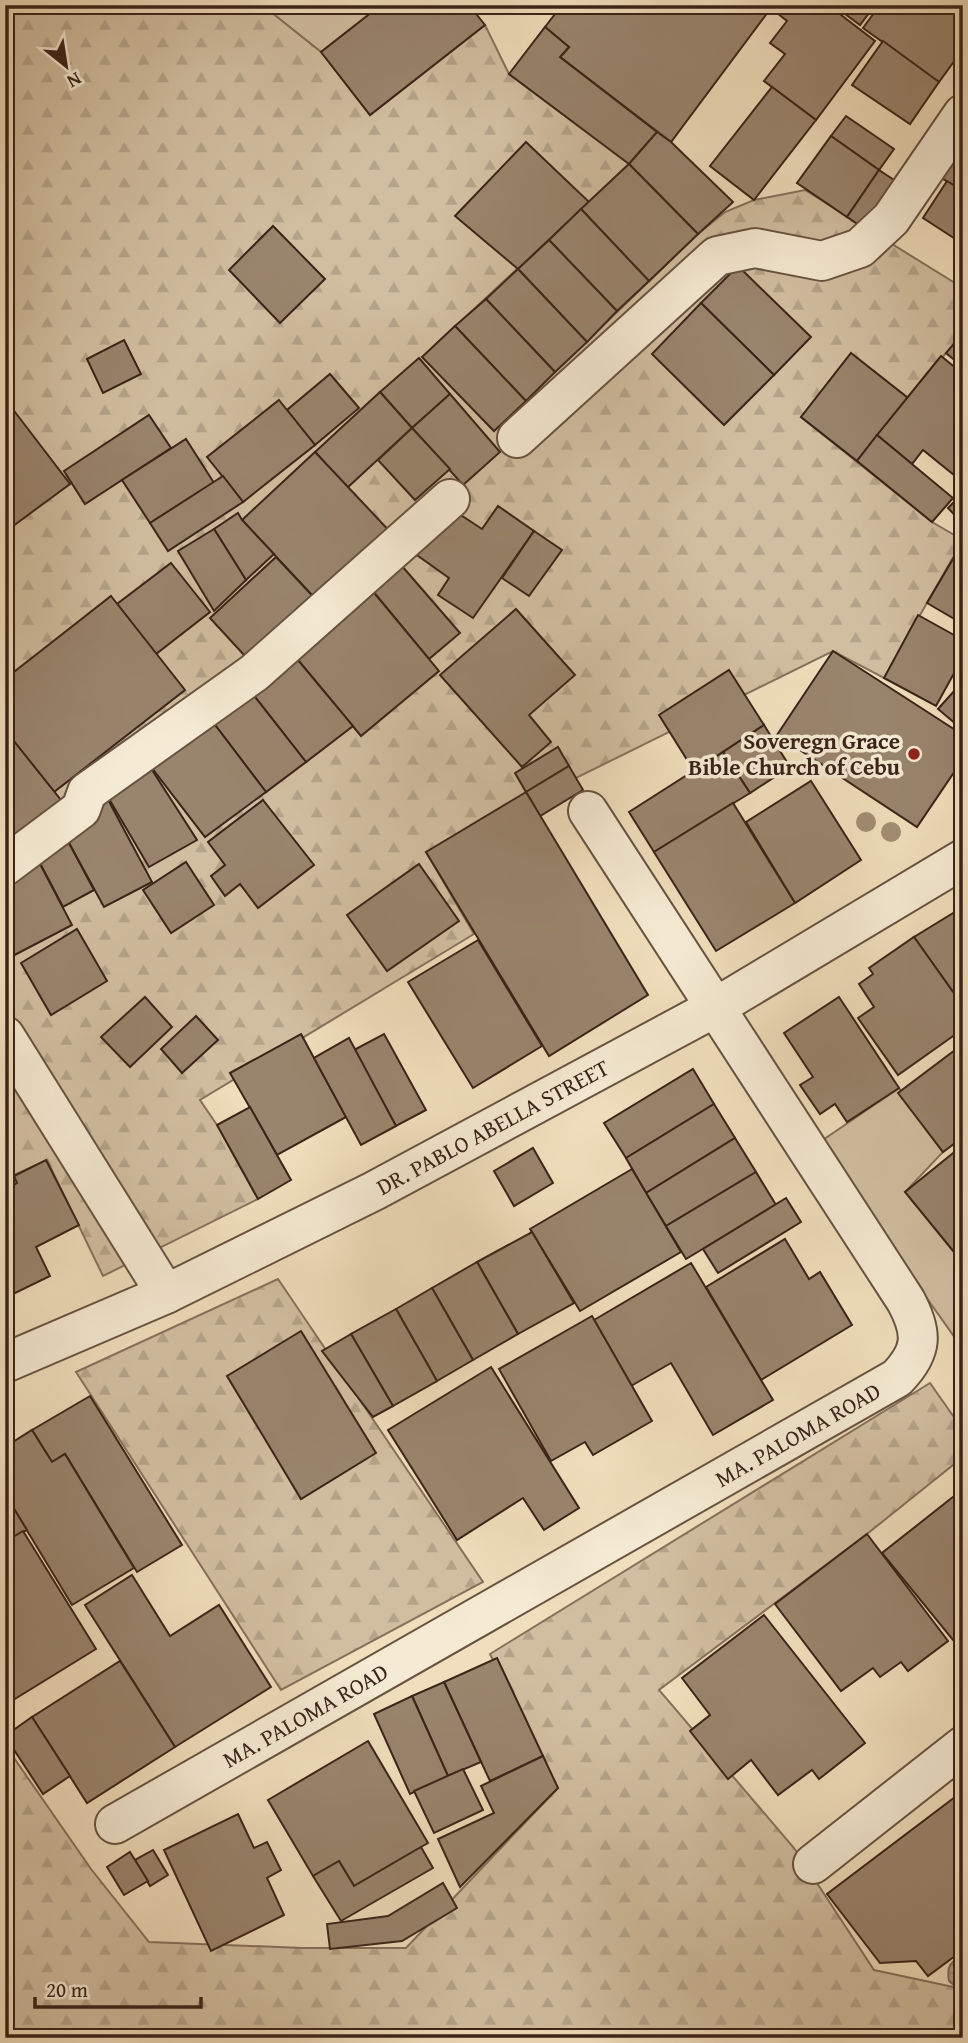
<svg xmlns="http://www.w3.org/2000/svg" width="968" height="2043" viewBox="0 0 968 2043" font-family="'Gentium Book Plus',serif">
<defs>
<pattern id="forest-firs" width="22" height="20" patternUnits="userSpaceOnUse" patternTransform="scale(1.75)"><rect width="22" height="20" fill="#d1bea0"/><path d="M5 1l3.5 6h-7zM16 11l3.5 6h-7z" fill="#b4a389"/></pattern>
<pattern id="water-rules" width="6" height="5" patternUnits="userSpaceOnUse" patternTransform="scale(1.75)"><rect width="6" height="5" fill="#b29e84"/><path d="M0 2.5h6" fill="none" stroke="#92806b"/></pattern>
</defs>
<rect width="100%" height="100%" fill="#f0debc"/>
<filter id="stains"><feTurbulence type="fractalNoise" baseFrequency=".00286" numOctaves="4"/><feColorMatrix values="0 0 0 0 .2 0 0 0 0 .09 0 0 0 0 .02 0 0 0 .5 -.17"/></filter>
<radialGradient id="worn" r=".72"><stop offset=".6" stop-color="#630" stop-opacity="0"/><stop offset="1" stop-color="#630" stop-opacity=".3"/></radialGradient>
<g fill="#d1bea0" stroke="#86705c" stroke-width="2">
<polygon points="262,5 381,5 321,52"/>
<polygon points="899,1088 943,1152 905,1192 954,1252 963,1247 963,1349 817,1144"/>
</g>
<g fill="url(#forest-firs)" stroke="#86705c" stroke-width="2">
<polygon points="5,5 262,5 321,52 370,115 485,25 509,74 629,164 423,357 494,431 698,234 725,212 754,200 805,190 963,288 963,333 908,398 851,354 801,417 932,522 963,540 884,678 833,651 426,852 474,934 200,1100 217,1125 258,1199 103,1276 47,1160 5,1179"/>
<polygon points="278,1279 483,1582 281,1690 76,1372"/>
<polygon points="930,1383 963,1430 963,1457 867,1534 659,1690 794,1848 874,1970 963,1989 963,2038 5,2038 5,1745 91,1869 149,1942 302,1948 406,1948 558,1788 490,1654"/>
</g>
<path fill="url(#water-rules)" stroke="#826d59" stroke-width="2" d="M963,1954V1993L949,1981C946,1966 951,1962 963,1954Z"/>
<g fill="#99846d" stroke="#3a2318" stroke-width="2">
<polygon points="381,5 469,5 485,25 370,115 321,52"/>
<polygon points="562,5 767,5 771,8 671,142 560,57 569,47 545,27"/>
<polygon points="767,5 828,5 875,41 816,120 764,81 785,54 770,43 787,21"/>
<polygon points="833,5 875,5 860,25"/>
<polygon points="880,5 963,5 963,49 939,82 863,28"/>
<polygon points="545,27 569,47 560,57 657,132 629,164 509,74"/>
<polygon points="883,41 939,82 910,124 852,85"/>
<polygon points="772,87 816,120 754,200 710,166"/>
<polygon points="846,116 894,149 879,170 831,136"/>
<polygon points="657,132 671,142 733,202 698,234 629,164"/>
<polygon points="831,136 879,170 847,217 797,183"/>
<polygon points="963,139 963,191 938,176"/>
<polygon points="526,142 589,202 518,269 455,216"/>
<polygon points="629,164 698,234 649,281 581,209"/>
<polygon points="879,170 900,184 868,231 847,217"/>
<polygon points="947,181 963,191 963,244 923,218"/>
<polygon points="581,209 649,281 617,311 549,240"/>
<polygon points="273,226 325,279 280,323 229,270"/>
<polygon points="549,240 617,311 587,342 518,269"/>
<polygon points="738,266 811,337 774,375 701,303"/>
<polygon points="518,269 587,342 555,372 486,299"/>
<polygon points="486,299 555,372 526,401 455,326"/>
<polygon points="701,303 774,375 724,425 652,354"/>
<polygon points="455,326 526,401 494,431 422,357"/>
<polygon points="963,333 963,367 946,353"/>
<polygon points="124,340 141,374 103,393 87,359"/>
<polygon points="851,353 908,398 857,461 801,417"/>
<polygon points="941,356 963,374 963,474 959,479 923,450 912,464 877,435"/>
<polygon points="419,358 450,394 412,428 380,392"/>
<polygon points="330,374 359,408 315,445 287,410"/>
<polygon points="380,392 412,428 347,488 315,452"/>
<polygon points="450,394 500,452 463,485 412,428"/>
<polygon points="5,399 70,484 5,532"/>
<polygon points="279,400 315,445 243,502 207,457"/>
<polygon points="149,415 171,448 85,504 64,471"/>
<polygon points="412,428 450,469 415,500 378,460"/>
<polygon points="877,435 953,498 932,522 857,461"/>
<polygon points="186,439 214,483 150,523 122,480"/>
<polygon points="315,452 396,538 323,607 242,520"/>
<polygon points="223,476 243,502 168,551 150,523"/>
<polygon points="963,493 963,524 948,508"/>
<polygon points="447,506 482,529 498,506 534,531 473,618 438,595 449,578 414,553"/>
<polygon points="238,513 242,520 274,554 246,580 214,529"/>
<polygon points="214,529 246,580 214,611 178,551"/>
<polygon points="534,531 562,550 529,596 502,578"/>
<polygon points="963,542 963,624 927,603"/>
<polygon points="276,557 323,607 257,669 210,618"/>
<polygon points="395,558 460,633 429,659 366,583"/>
<polygon points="171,563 210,612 156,654 117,604"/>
<polygon points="366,583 439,671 361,736 288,648"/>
<polygon points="111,596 185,690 54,792 5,730 5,679"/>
<polygon points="516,609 575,675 529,715 551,742 522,767 440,675"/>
<polygon points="918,615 963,640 963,657 936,706 884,678"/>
<polygon points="288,648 353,726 306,762 244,683"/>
<polygon points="833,651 963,735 963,759 917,827 777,735"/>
<polygon points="729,670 764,725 694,771 659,715"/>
<polygon points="963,681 963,730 938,709"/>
<polygon points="244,683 306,762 266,792 206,713"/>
<polygon points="206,713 266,792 205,837 145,759"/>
<polygon points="764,725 790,767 750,793 723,752"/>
<polygon points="5,730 69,810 5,861"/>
<polygon points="558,747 569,766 526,792 515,773"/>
<polygon points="723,752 750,793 654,852 629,812"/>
<polygon points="145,759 197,840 149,867 102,787"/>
<polygon points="569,766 583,790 540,816 526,792"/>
<polygon points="811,781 861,860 795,903 746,822"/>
<polygon points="526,792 648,995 549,1056 426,852"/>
<polygon points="105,794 152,882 104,907 63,832"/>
<polygon points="263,800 314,865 258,908 240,884 225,896 211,876 225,865 208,842"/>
<polygon points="733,803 795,903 716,951 654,852"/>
<polygon points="63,832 94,890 63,907 32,848"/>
<polygon points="39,862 72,925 5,960 5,880"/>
<polygon points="186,862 214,905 171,933 143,890"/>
<polygon points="419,864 459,921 387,971 347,915"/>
<polygon points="963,907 963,1006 914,937"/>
<polygon points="77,929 107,981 51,1015 21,963"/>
<polygon points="914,937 963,1006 963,1029 898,1075 858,1018 874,1007 859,984 873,974 869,968"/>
<polygon points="478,940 542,1046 473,1088 408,982"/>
<polygon points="145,997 172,1027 130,1067 101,1037"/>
<polygon points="839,997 899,1088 847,1122 835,1104 820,1114 800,1085 813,1077 784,1033"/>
<polygon points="196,1016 218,1040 182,1073 161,1049"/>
<polygon points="301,1034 346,1117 277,1155 230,1073"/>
<polygon points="384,1034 426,1110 396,1126 354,1050"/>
<polygon points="349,1038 396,1126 361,1145 314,1058"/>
<polygon points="963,1044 963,1137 943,1152 898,1093"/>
<polygon points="693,1069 714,1104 626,1158 604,1123"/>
<polygon points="714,1104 735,1138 646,1193 626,1158"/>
<polygon points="250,1107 291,1180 258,1199 217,1125"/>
<polygon points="735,1138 756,1172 666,1226 646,1193"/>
<polygon points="963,1145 963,1245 954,1252 905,1192"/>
<polygon points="533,1148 553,1183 514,1206 494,1171"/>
<polygon points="46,1160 79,1225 36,1247 50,1276 5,1298 5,1189 17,1183 14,1176"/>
<polygon points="632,1169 681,1252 580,1311 530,1229"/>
<polygon points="756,1172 776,1205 686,1259 666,1226"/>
<polygon points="786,1198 801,1222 718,1273 703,1249"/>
<polygon points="532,1232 574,1303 518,1334 477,1262"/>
<polygon points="785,1239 809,1279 820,1272 852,1325 761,1380 706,1287"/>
<polygon points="477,1262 518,1334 473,1360 432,1288"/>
<polygon points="691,1263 773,1400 713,1435 671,1363 631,1386 594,1320"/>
<polygon points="432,1288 473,1360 437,1381 396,1309"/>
<polygon points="396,1309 437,1381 393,1406 351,1334"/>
<polygon points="592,1316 652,1421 593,1455 585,1442 551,1461 499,1369"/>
<polygon points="301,1331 376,1453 301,1499 227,1376"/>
<polygon points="351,1334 393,1406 373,1417 322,1351"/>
<polygon points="963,1359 963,1373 956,1364"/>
<polygon points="491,1367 579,1508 544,1530 523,1498 457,1540 388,1430"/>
<polygon points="90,1396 182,1545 137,1572 65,1454 52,1462 32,1430"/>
<polygon points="32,1430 52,1462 65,1454 134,1568 72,1605 5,1494 5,1447"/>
<polygon points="963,1489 963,1633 953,1640 882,1553"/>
<polygon points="5,1494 27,1530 5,1542"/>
<polygon points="23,1531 96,1649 5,1705 5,1542"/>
<polygon points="867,1534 948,1641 908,1671 901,1662 880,1677 873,1668 841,1691 775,1604"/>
<polygon points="132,1575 170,1636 219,1605 271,1687 175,1747 85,1605"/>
<polygon points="764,1615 865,1743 819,1779 812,1770 778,1795 751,1760 728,1779 690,1731 710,1715 682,1678"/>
<polygon points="497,1658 543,1756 490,1781 444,1682"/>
<polygon points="120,1661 175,1747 87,1803 32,1717"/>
<polygon points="444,1682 481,1762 448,1776 412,1696"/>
<polygon points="412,1696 448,1776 410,1794 374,1714"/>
<polygon points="32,1717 70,1776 43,1794 5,1736"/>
<polygon points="368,1741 428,1843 354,1886 339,1861 313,1876 268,1800"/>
<polygon points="543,1756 558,1788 460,1887 438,1839 494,1813 481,1786"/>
<polygon points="463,1769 483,1810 434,1833 414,1791"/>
<polygon points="963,1791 963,1950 928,1976 916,1961 880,1963 827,1894"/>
<polygon points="238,1814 254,1848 267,1842 281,1870 267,1878 284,1915 211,1951 164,1850"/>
<polygon points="421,1847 433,1868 341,1921 313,1876 339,1861 354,1886"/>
<polygon points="153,1850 168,1875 150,1886 135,1860"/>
<polygon points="130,1852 148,1881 124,1895 107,1867"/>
<polygon points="443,1883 457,1908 402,1941 330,1949 327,1924 388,1916"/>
</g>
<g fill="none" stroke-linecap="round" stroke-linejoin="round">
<defs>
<g id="minor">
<polyline points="517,438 717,256 755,248 822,261 860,248 891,219 963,114"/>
<polyline points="5,866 81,809 87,792 254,673 450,499"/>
<polyline points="5,1036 166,1294"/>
<path id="s1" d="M5,1363L166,1294L374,1191L716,1007L963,859"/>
<path id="s2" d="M115,1824L897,1378C923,1351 923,1333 906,1301L588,811"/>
<polyline points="813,1864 963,1746"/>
</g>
</defs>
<use href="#minor" stroke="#685241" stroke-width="42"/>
<use href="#minor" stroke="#f5ead3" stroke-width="38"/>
</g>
<g fill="#a18d74">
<circle cx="866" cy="822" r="10"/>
<circle cx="891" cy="832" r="10"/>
</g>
<circle fill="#8f2418" stroke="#f5ead3" stroke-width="2.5" cx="914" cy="754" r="7"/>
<g text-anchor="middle" stroke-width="7" stroke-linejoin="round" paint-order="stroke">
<g font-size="23" font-weight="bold" fill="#3a2318" stroke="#f5ead3" text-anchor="end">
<text x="900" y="749">Soveregn Grace<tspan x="900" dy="26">Bible Church of Cebu</tspan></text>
</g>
<g font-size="23" fill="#3a2318" stroke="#f5ead3">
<text dy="8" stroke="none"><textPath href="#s1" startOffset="542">DR. PABLO ABELLA STREET</textPath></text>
<text dy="8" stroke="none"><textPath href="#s2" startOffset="786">MA. PALOMA ROAD</textPath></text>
<text dy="8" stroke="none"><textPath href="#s2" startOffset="219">MA. PALOMA ROAD</textPath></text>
</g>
</g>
<rect width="968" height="2043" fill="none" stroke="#f0debc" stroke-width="28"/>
<rect x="7" y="7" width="954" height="2029" fill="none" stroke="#3a2318" stroke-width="3.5"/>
<rect x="14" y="14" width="940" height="2015" fill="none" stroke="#3a2318" stroke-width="2"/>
<g transform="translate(66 66) rotate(150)" stroke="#f5ead3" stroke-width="5" paint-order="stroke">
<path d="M0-5L12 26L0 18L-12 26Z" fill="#3a2318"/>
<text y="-10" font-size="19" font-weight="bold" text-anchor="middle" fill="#3a2318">N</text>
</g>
<path d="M35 1997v10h166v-10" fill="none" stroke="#3a2318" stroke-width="3.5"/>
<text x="46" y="1997" font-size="21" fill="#3a2318" stroke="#f5ead3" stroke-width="5" paint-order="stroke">20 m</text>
<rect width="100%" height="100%" filter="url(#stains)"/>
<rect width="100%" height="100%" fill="url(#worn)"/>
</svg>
